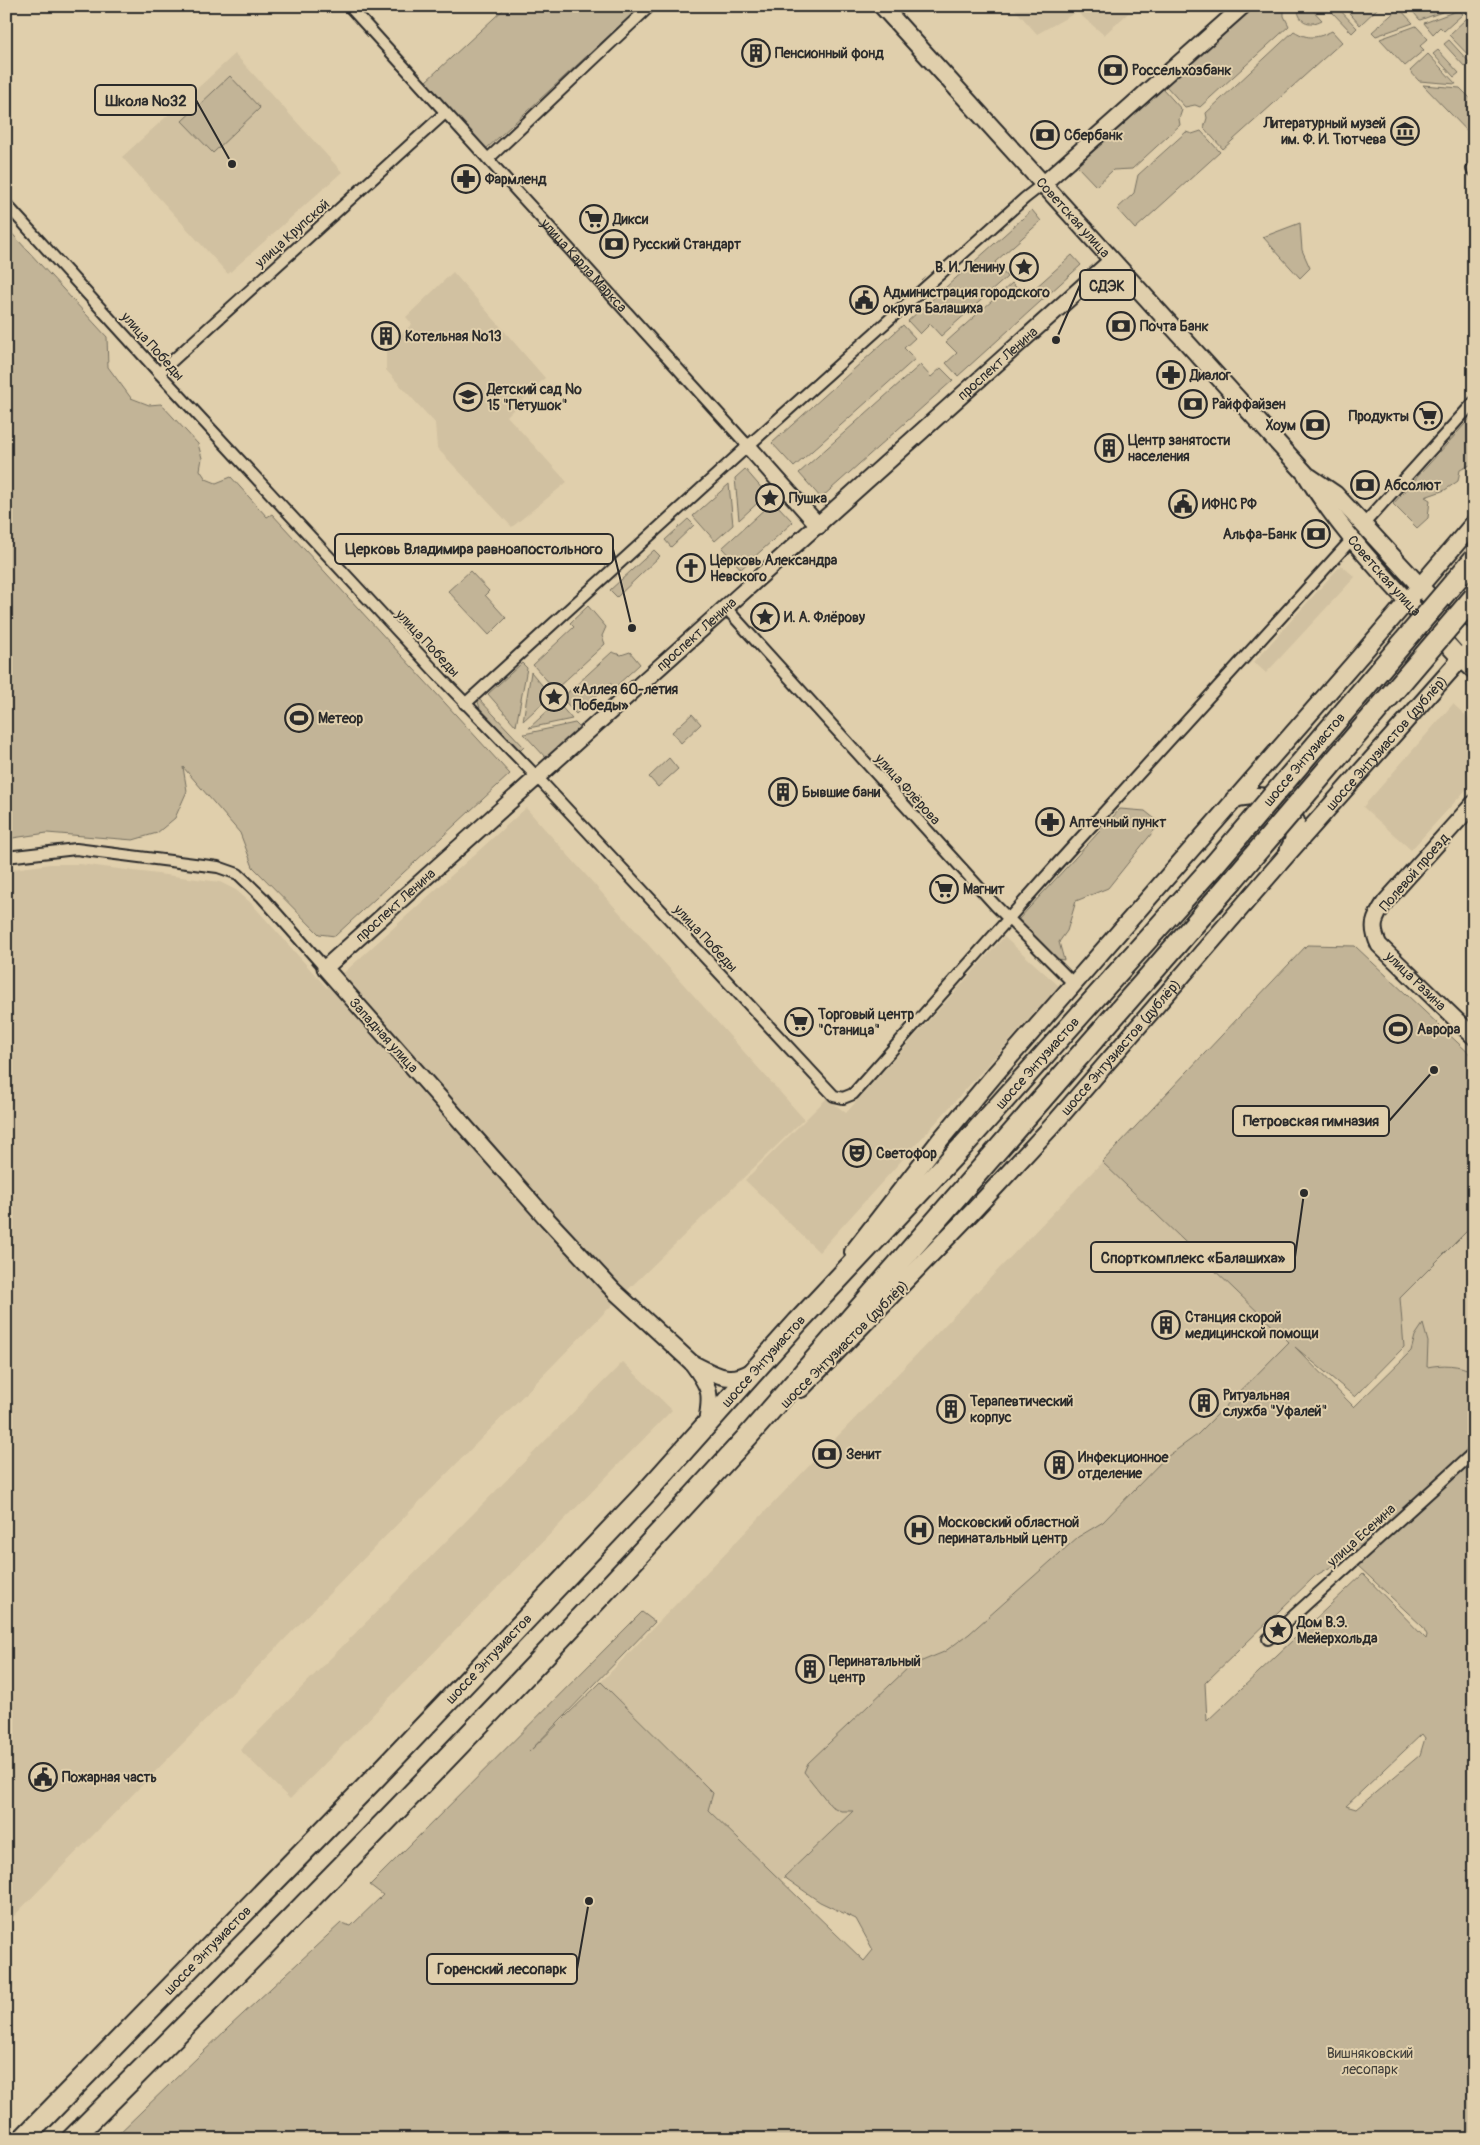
<svg xmlns="http://www.w3.org/2000/svg" width="1480" height="2145" viewBox="0 0 1480 2145" font-family="Pangolin,sans-serif">
<rect width="100%" height="100%" fill="#e0cfac"/>
<filter id="ink" filterUnits="userSpaceOnUse"><feTurbulence type="fractalNoise" baseFrequency=".02" numOctaves="2"/><feDisplacementMap in="SourceGraphic" scale="10" xChannelSelector="R" yChannelSelector="G"/><feConvolveMatrix kernelMatrix="1 2 1 2 8 2 1 2 1" color-interpolation-filters="sRGB"/></filter>
<g filter="url(#ink)">
<g fill="#d1c1a1">
<polygon points="1012,6 1136,6 1104,35 1077,12 1037,34"/>
<polygon points="235,54 342,172 228,274 122,157"/>
<polygon points="453,272 545,378 507,416 567,482 512,527 437,448 435,423 386,370 386,348 412,324 406,317"/>
<polygon points="1341,565 1355,577 1266,673 1254,662"/>
<polygon points="1453,704 1474,723 1474,781 1411,850 1363,807"/>
<polygon points="526,808 804,1119 605,1312 6,1924 6,870 50,864 80,864 220,882 236,890 252,904 327,988"/>
<polygon points="1004,937 1059,986 819,1252 745,1180 827,1098 846,1113"/>
<polygon points="1102,1162 1290,1342 1197,1435 1164,1459 1103,1522 1078,1537 969,1634 944,1652 910,1666 854,1810 780,1881 708,1810 713,1793 601,1682"/>
<polygon points="1474,1224 1474,1443 1404,1370 1400,1298"/>
<polygon points="623,1362 672,1410 290,1799 240,1750"/>
</g>
<g fill="#c2b497" stroke="#767061" fill-rule="evenodd">
<polygon points="507,6 641,6 486,149 425,82"/>
<polygon points="1256,6 1284,6 1284,16 1289,26 1200,107 1195,105 1185,107 1166,86"/>
<path d="M1298,6H1309L1322,20C1309,27 1297,22 1298,6Z"/>
<polygon points="1343,6 1380,6 1360,25"/>
<polygon points="1408,6 1456,6 1456,7 1420,20"/>
<polygon points="1337,7 1357,28 1352,33 1332,12"/>
<polygon points="1399,8 1413,23 1376,36 1372,32"/>
<polygon points="1459,10 1463,14 1444,31 1440,27 1433,34 1424,23"/>
<polygon points="1467,18 1474,25 1474,61 1449,35"/>
<polygon points="1416,26 1428,39 1420,46 1424,50 1405,66 1380,39"/>
<path d="M1294,31C1308,40 1318,38 1332,31L1342,42L1223,149L1204,128L1207,118L1206,113Z"/>
<polygon points="1449,40 1470,63 1465,67 1444,44"/>
<polygon points="1438,50 1459,73 1454,77 1433,54"/>
<polygon points="1428,54 1456,84 1419,81 1410,71"/>
<polygon points="230,76 260,108 213,153 182,121"/>
<polygon points="1423,85 1460,88 1474,102 1474,138"/>
<polygon points="1163,89 1182,110 1179,119 1180,125 1132,169 1113,170 1096,186 1077,166"/>
<polygon points="1201,131 1220,152 1135,229 1117,209 1134,193 1138,175 1186,132 1192,134"/>
<polygon points="1032,210 1041,221 995,262 1007,277 941,336 930,324 920,334 908,321"/>
<polygon points="1300,223 1302,250 1310,268 1300,278 1263,237"/>
<polygon points="6,227 107,337 108,367 131,398 149,405 161,404 198,444 202,458 200,470 206,479 216,483 231,477 267,517 272,514 510,774 335,936 319,934 253,867 240,833 183,767 187,791 175,818 157,833 133,840 47,833 6,839"/>
<polygon points="1072,255 1081,265 958,376 946,363 957,353 946,342 1012,283 1025,297"/>
<polygon points="903,325 915,338 904,348 915,359 794,467 772,443"/>
<polygon points="920,365 931,377 941,368 953,380 821,498 799,473"/>
<polygon points="1474,414 1474,463 1460,470 1458,481 1445,490 1425,497 1430,500 1428,518 1417,528 1393,504"/>
<polygon points="745,469 764,491 760,494 763,498 739,520 735,478"/>
<polygon points="729,484 733,525 715,541 693,516"/>
<polygon points="769,505 772,509 777,505 793,522 741,569 722,548"/>
<polygon points="688,519 694,525 671,547 665,540"/>
<polygon points="654,550 660,556 617,597 610,590"/>
<polygon points="470,571 489,591 485,595 506,618 489,635 448,591"/>
<polygon points="588,606 606,627 602,636 605,644 557,688 554,685 552,686 533,665 574,627 570,623"/>
<polygon points="612,652 621,655 630,652 640,664 615,687 610,683 576,714 563,699 564,696"/>
<polygon points="522,663 527,668 516,726 488,694"/>
<polygon points="531,672 547,691 542,696 546,700 523,721"/>
<polygon points="479,699 524,747 520,751 480,708 478,702"/>
<polygon points="559,704 572,719 529,728 552,707 554,708"/>
<polygon points="692,714 701,724 681,743 672,732"/>
<polygon points="575,723 580,728 546,758 524,734"/>
<polygon points="669,758 678,769 658,787 649,777"/>
<polygon points="1120,809 1145,811 1160,823 1108,888 1076,901 1067,931 1059,942 1064,960 1058,959 1018,920"/>
<path d="M1307,945L1355,946L1474,1058V1224L1400,1298L1404,1347L1355,1397L1295,1347L1354,1407L1411,1351L1415,1336L1423,1324L1428,1342L1427,1367C1443,1364 1458,1364 1474,1372V2139H113L229,2027L341,1923L351,1926L383,1895L370,1885L642,1612L655,1622L529,1752L601,1682L713,1793L708,1810L864,1961L873,1950L856,1919L820,1902L784,1877L853,1811H841L831,1806L804,1772L808,1763L910,1666L944,1652L969,1634L1078,1537L1103,1522L1164,1459L1197,1435L1289,1342L1102,1162ZM1336,1564H1356L1423,1627L1427,1635L1426,1639L1363,1574L1207,1721L1205,1683L1315,1576ZM1422,1734L1425,1738L1420,1755L1356,1809L1346,1806Z"/>
</g>
<g fill="none" stroke-linecap="round" stroke-linejoin="round">
<defs>
<g id="street">
<path id="s1" d="M349,6L748,446"/>
<polyline points="488,159 650,6"/>
<polyline points="1472,169 1474,171"/>
<polyline points="6,204 159,373 443,680 537,777 834,1096 843,1098 853,1094 1057,864 1353,538"/>
<polyline points="159,373 445,113"/>
<polyline points="1363,525 1474,402"/>
<polyline points="726,608 995,905 1074,984"/>
<polyline points="465,704 748,446 1025,198 1043,184"/>
<polyline points="6,857 76,849 218,867 238,874 262,897 325,968"/>
<polyline points="1268,1639 1474,1452"/>
</g>
<g id="secondary">
<polyline points="1043,184 1243,6"/>
<polyline points="748,446 819,526"/>
<polyline points="1461,659 1474,671"/>
<path id="s2" d="M1474,803L1385,902C1374,919 1370,926 1379,945L1474,1037"/>
<path id="s3" d="M692,1363L614,1291L547,1219L325,968L1112,260"/>
<path d="M706,1425C712,1393 711,1389 692,1363C715,1374 728,1385 752,1371"/>
</g>
<g id="primary">
<path id="s4" d="M882,6L1305,473C1345,540 1408,601 1461,659"/>
<polyline points="1310,477 1335,494 1429,596 1472,646"/>
<path d="M1234,799C1260,793 1284,794 1296,821L1293,841L1289,849"/>
<polyline points="853,1252 940,1140 996,1073 1362,654 1474,523"/>
<path id="s5" d="M801,1389L974,1210L1053,1125L1285,857L1474,644"/>
</g>
<g id="highway">
<path id="s6" d="M23,2139L376,1777L643,1496L798,1322L962,1147L1214,865"/>
<path d="M72,2139C303,1909 530,1676 749,1435L1232,881"/>
</g>
</defs>
<use href="#street" stroke="#2b2b2b" stroke-width="14"/>
<use href="#secondary" stroke="#2b2b2b" stroke-width="19"/>
<use href="#primary" stroke="#2b2b2b" stroke-width="20"/>
<use href="#highway" stroke="#2b2b2b" stroke-width="24"/>
<use href="#street" stroke="#e0cfac" stroke-width="10"/>
<use href="#secondary" stroke="#e0cfac" stroke-width="15"/>
<use href="#primary" stroke="#e0cfac" stroke-width="16"/>
<use href="#highway" stroke="#e0cfac" stroke-width="20"/>
<defs>
<g id="highway-bridge">
<path id="s7" d="M1214,865L1474,559"/>
<polyline points="1232,881 1474,597"/>
</g>
</defs>
<use href="#highway-bridge" stroke="#2b2b2b" stroke-width="24" stroke-linecap="butt"/>
<use href="#highway-bridge" stroke="#e0cfac" stroke-width="20"/>
</g>
</g>
<defs>
<symbol id="building-ring" viewBox="-11 -11 22 22"><circle r="9.5" fill="#e0cfac" stroke="#2b2b2b" stroke-width="1.5"/><path d="M-4-6H4V6H1V3H-1V6H-4ZM-2.5-4.3h1.7v1.8h-1.7ZM.8-4.3h1.7v1.8H.8ZM-2.5-1h1.7V.8h-1.7ZM.8-1h1.7V.8H.8Z" fill="#2b2b2b"/></symbol>
<symbol id="bank-ring" viewBox="-11 -11 22 22"><circle r="9.5" fill="#e0cfac" stroke="#2b2b2b" stroke-width="1.5"/><path d="M-6-4H6V4H-6ZM0-2.3a2.3 2.3 0 1 0 0 4.6a2.3 2.3 0 1 0 0-4.6Z" fill="#2b2b2b"/></symbol>
<symbol id="museum-ring" viewBox="-11 -11 22 22"><circle r="9.5" fill="#e0cfac" stroke="#2b2b2b" stroke-width="1.5"/><path d="M0-6L6-3V-2H-6V-3ZM-5-1h2V3h-2ZM-1-1h2V3h-2ZM3-1h2V3H3ZM-6 4H6V6H-6Z" fill="#2b2b2b"/></symbol>
<symbol id="pharmacy-ring" viewBox="-11 -11 22 22"><circle r="9.5" fill="#e0cfac" stroke="#2b2b2b" stroke-width="1.5"/><path d="M-2-6h4v4h4v4h-4v4h-4v-4h-4v-4h4Z" fill="#2b2b2b"/></symbol>
<symbol id="supermarket-ring" viewBox="-11 -11 22 22"><circle r="9.5" fill="#e0cfac" stroke="#2b2b2b" stroke-width="1.5"/><path d="M-6-5.5h2.5l.6 2H6L4.5 2H-2.5L-4.4-4H-6ZM-1.5 3.2a1.3 1.3 0 1 0 .1 0ZM3 3.2a1.3 1.3 0 1 0 .1 0Z" fill="#2b2b2b"/></symbol>
<symbol id="sight-ring" viewBox="-11 -11 22 22"><circle r="9.5" fill="#e0cfac" stroke="#2b2b2b" stroke-width="1.5"/><path d="M0-6L1.8-2.2L6-1.7L2.9 1.2L3.7 5.4L0 3.3L-3.7 5.4L-2.9 1.2L-6-1.7L-1.8-2.2Z" fill="#2b2b2b"/></symbol>
<symbol id="civic-ring" viewBox="-11 -11 22 22"><circle r="9.5" fill="#e0cfac" stroke="#2b2b2b" stroke-width="1.5"/><path d="M-.6-6.5H3V-4.5H.6V-3L4-1V1h2V6H-6V1h2V-1L-.6-3ZM-1.2 2.5V6h2.4V2.5Z" fill="#2b2b2b"/></symbol>
<symbol id="school-ring" viewBox="-11 -11 22 22"><circle r="9.5" fill="#e0cfac" stroke="#2b2b2b" stroke-width="1.5"/><path d="M0-5L7-2L0 1L-7-2ZM-4 1L0 2.5L4 1V4Q0 6-4 4Z" fill="#2b2b2b"/></symbol>
<symbol id="church-ring" viewBox="-11 -11 22 22"><circle r="9.5" fill="#e0cfac" stroke="#2b2b2b" stroke-width="1.5"/><path d="M-1.2-6h2.4v3.5h3.3v2.4h-3.3V6h-2.4V-.1h-3.3v-2.4h3.3Z" fill="#2b2b2b"/></symbol>
<symbol id="stadium-ring" viewBox="-11 -11 22 22"><circle r="9.5" fill="#e0cfac" stroke="#2b2b2b" stroke-width="1.5"/><path d="M0-5a6.5 5 0 1 0 0 10a6.5 5 0 1 0 0-10ZM-3.5-1.8h7v3.6h-7Z" fill="#2b2b2b"/></symbol>
<symbol id="theatre-ring" viewBox="-11 -11 22 22"><circle r="9.5" fill="#e0cfac" stroke="#2b2b2b" stroke-width="1.5"/><path d="M-5-5.5Q0-4 5-5.5V0Q5 5 0 6Q-5 5-5 0ZM-3.3-2.5H-1v1.5H-3.3ZM1-2.5H3.3v1.5H1ZM-2.8 1Q0 5.5 2.8 1Z" fill="#2b2b2b"/></symbol>
<symbol id="hospital-ring" viewBox="-11 -11 22 22"><circle r="9.5" fill="#e0cfac" stroke="#2b2b2b" stroke-width="1.5"/><path d="M-5-5h3v3.5h4V-5h3V5h-3V1.5h-4V5h-3Z" fill="#2b2b2b"/></symbol>
</defs>
<g fill-rule="evenodd">
<use href="#building-ring" x="740" y="37" width="32" height="32"/>
<use href="#bank-ring" x="1097" y="54" width="32" height="32"/>
<use href="#museum-ring" x="1389" y="115" width="32" height="32"/>
<use href="#bank-ring" x="1029" y="119" width="32" height="32"/>
<use href="#pharmacy-ring" x="450" y="163" width="32" height="32"/>
<use href="#supermarket-ring" x="578" y="203" width="32" height="32"/>
<use href="#bank-ring" x="598" y="228" width="32" height="32"/>
<use href="#sight-ring" x="1008" y="251" width="32" height="32"/>
<use href="#civic-ring" x="848" y="284" width="32" height="32"/>
<use href="#bank-ring" x="1105" y="310" width="32" height="32"/>
<use href="#building-ring" x="370" y="320" width="32" height="32"/>
<use href="#pharmacy-ring" x="1155" y="359" width="32" height="32"/>
<use href="#school-ring" x="452" y="381" width="32" height="32"/>
<use href="#bank-ring" x="1177" y="388" width="32" height="32"/>
<use href="#supermarket-ring" x="1412" y="400" width="32" height="32"/>
<use href="#bank-ring" x="1299" y="409" width="32" height="32"/>
<use href="#building-ring" x="1093" y="432" width="32" height="32"/>
<use href="#bank-ring" x="1349" y="469" width="32" height="32"/>
<use href="#sight-ring" x="754" y="482" width="32" height="32"/>
<use href="#civic-ring" x="1167" y="488" width="32" height="32"/>
<use href="#bank-ring" x="1300" y="518" width="32" height="32"/>
<use href="#church-ring" x="675" y="552" width="32" height="32"/>
<use href="#sight-ring" x="749" y="601" width="32" height="32"/>
<use href="#sight-ring" x="538" y="681" width="32" height="32"/>
<use href="#stadium-ring" x="283" y="702" width="32" height="32"/>
<use href="#building-ring" x="767" y="776" width="32" height="32"/>
<use href="#pharmacy-ring" x="1034" y="806" width="32" height="32"/>
<use href="#supermarket-ring" x="928" y="873" width="32" height="32"/>
<use href="#supermarket-ring" x="783" y="1006" width="32" height="32"/>
<use href="#stadium-ring" x="1382" y="1013" width="32" height="32"/>
<use href="#theatre-ring" x="841" y="1137" width="32" height="32"/>
<use href="#building-ring" x="1150" y="1309" width="32" height="32"/>
<use href="#building-ring" x="1188" y="1387" width="32" height="32"/>
<use href="#building-ring" x="935" y="1393" width="32" height="32"/>
<use href="#bank-ring" x="811" y="1438" width="32" height="32"/>
<use href="#building-ring" x="1043" y="1449" width="32" height="32"/>
<use href="#hospital-ring" x="903" y="1514" width="32" height="32"/>
<use href="#sight-ring" x="1262" y="1614" width="32" height="32"/>
<use href="#building-ring" x="794" y="1653" width="32" height="32"/>
<use href="#civic-ring" x="27" y="1761" width="32" height="32"/>
</g>
<g text-anchor="middle" stroke-width="4" stroke-linejoin="round" paint-order="stroke">
<g font-size="14" font-weight="bold" fill="#2b2b2b" stroke="#e0cfac" text-anchor="start">
<text x="775" y="58">Пенсионный фонд</text>
<text x="1132" y="75">Россельхозбанк</text>
<text x="1386" y="128" text-anchor="end">Литературный музей<tspan x="1386" dy="16">им. Ф. И. Тютчева</tspan></text>
<text x="1064" y="140">Сбербанк</text>
<text x="485" y="184">Фармленд</text>
<text x="613" y="224">Дикси</text>
<text x="633" y="249">Русский Стандарт</text>
<text x="1005" y="272" text-anchor="end">В. И. Ленину</text>
<text x="883" y="297">Администрация городского<tspan x="883" dy="16">округа Балашиха</tspan></text>
<text x="1140" y="331">Почта Банк</text>
<text x="405" y="341">Котельная №13</text>
<text x="1190" y="380">Диалог</text>
<text x="487" y="394">Детский сад №<tspan x="487" dy="16">15 "Петушок"</tspan></text>
<text x="1212" y="409">Райффайзен</text>
<text x="1409" y="421" text-anchor="end">Продукты</text>
<text x="1296" y="430" text-anchor="end">Хоум</text>
<text x="1128" y="445">Центр занятости<tspan x="1128" dy="16">населения</tspan></text>
<text x="1384" y="490">Абсолют</text>
<text x="789" y="503">Пушка</text>
<text x="1202" y="509">ИФНС РФ</text>
<text x="1297" y="539" text-anchor="end">Альфа-Банк</text>
<text x="710" y="565">Церковь Александра<tspan x="710" dy="16">Невского</tspan></text>
<text x="784" y="622">И. А. Флёрову</text>
<text x="573" y="694">«Аллея 60-летия<tspan x="573" dy="16">Победы»</tspan></text>
<text x="318" y="723">Метеор</text>
<text x="802" y="797">Бывшие бани</text>
<text x="1069" y="827">Аптечный пункт</text>
<text x="963" y="894">Магнит</text>
<text x="818" y="1019">Торговый центр<tspan x="818" dy="16">"Станица"</tspan></text>
<text x="1417" y="1034">Аврора</text>
<text x="876" y="1158">Светофор</text>
<text x="1185" y="1322">Станция скорой<tspan x="1185" dy="16">медицинской помощи</tspan></text>
<text x="1223" y="1400">Ритуальная<tspan x="1223" dy="16">служба "Уфалей"</tspan></text>
<text x="970" y="1406">Терапевтический<tspan x="970" dy="16">корпус</tspan></text>
<text x="846" y="1459">Зенит</text>
<text x="1078" y="1462">Инфекционное<tspan x="1078" dy="16">отделение</tspan></text>
<text x="938" y="1527">Московский областной<tspan x="938" dy="16">перинатальный центр</tspan></text>
<text x="1297" y="1627">Дом В.Э.<tspan x="1297" dy="16">Мейерхольда</tspan></text>
<text x="829" y="1666">Перинатальный<tspan x="829" dy="16">центр</tspan></text>
<text x="62" y="1782">Пожарная часть</text>
</g>
<g font-size="14" fill="#2b2b2b" stroke="#e0cfac">
<text dy="5" stroke="none"><textPath href="#s4" startOffset="285">Советская улица</textPath></text>
<text transform="translate(292 233) rotate(-42)" y="5">улица Крупской</text>
<text dy="5" stroke="none"><textPath href="#s1" startOffset="350">улица Карла Маркса</textPath></text>
<text transform="translate(153 346) rotate(48)" y="5">улица Победы</text>
<text dy="5" stroke="none"><textPath href="#s3" startOffset="1444">проспект Ленина</textPath></text>
<text dy="5" stroke="none"><textPath href="#s4" startOffset="760">Советская улица</textPath></text>
<text dy="5" stroke="none"><textPath href="#s3" startOffset="1039">проспект Ленина</textPath></text>
<text transform="translate(428 643) rotate(47)" y="5">улица Победы</text>
<text dy="5" stroke="none"><textPath href="#s5" startOffset="872">шоссе Энтузиастов (дублёр)</textPath></text>
<text dy="5" stroke="none"><textPath href="#s7" startOffset="139">шоссе Энтузиастов</textPath></text>
<text transform="translate(908 789) rotate(48)" y="5">улица Флёрова</text>
<text transform="translate(1414 872) rotate(-49)" y="5">Полевой проезд</text>
<text dy="5" stroke="none"><textPath href="#s3" startOffset="634">проспект Ленина</textPath></text>
<text transform="translate(706 938) rotate(47)" y="5">улица Победы</text>
<text dy="5" stroke="none"><textPath href="#s2" startOffset="231">улица Разина</textPath></text>
<text transform="translate(384 1035) rotate(48)" y="5">Западная улица</text>
<text dy="5" stroke="none"><textPath href="#s5" startOffset="468">шоссе Энтузиастов (дублёр)</textPath></text>
<text dy="5" stroke="none"><textPath href="#s6" startOffset="1479">шоссе Энтузиастов</textPath></text>
<text transform="translate(844 1344) rotate(-45)" y="5">шоссе Энтузиастов (дублёр)</text>
<text dy="5" stroke="none"><textPath href="#s6" startOffset="1074">шоссе Энтузиастов</textPath></text>
<text transform="translate(1361 1535) rotate(-42)" y="5">улица Есенина</text>
<text dy="5" stroke="none"><textPath href="#s6" startOffset="669">шоссе Энтузиастов</textPath></text>
<text dy="5" stroke="none"><textPath href="#s6" startOffset="264">шоссе Энтузиастов</textPath></text>
</g>
<g font-size="14" fill="#42403b" stroke="#e0cfac">
<text x="1370" y="2058">Вишняковский<tspan x="1370" dy="16">лесопарк</tspan></text>
</g>
</g>
<path fill="none" stroke="#2b2b2b" stroke-width="2" d="M232 164L196 100M1056 340L1080 285M632 628L613 549M1434 1070L1389 1121M1304 1193L1295 1257M589 1901L577 1969"/>
<g fill="#2b2b2b" stroke="#e0cfac" stroke-width="2">
<circle cx="232" cy="164" r="5"/>
<circle cx="1056" cy="340" r="5"/>
<circle cx="632" cy="628" r="5"/>
<circle cx="1434" cy="1070" r="5"/>
<circle cx="1304" cy="1193" r="5"/>
<circle cx="589" cy="1901" r="5"/>
</g>
<g fill="#e0cfac" stroke="#2b2b2b" stroke-width="2">
<rect x="95" y="85" width="101" height="30" rx="5"/>
<rect x="1080" y="270" width="55" height="30" rx="5"/>
<rect x="335" y="534" width="278" height="30" rx="5"/>
<rect x="1233" y="1106" width="156" height="30" rx="5"/>
<rect x="1091" y="1242" width="204" height="30" rx="5"/>
<rect x="427" y="1954" width="150" height="30" rx="5"/>
</g>
<g font-size="15" text-anchor="middle" font-weight="bold" fill="#2b2b2b">
<text x="146" y="106">Школа №32</text>
<text x="1107" y="291">СДЭК</text>
<text x="474" y="554">Церковь Владимира равноапостольного</text>
<text x="1311" y="1126">Петровская гимназия</text>
<text x="1193" y="1263">Спорткомплекс «Балашиха»</text>
<text x="502" y="1974">Горенский лесопарк</text>
</g>
<rect width="1480" height="2145" fill="none" stroke="#e0cfac" stroke-width="25"/>
<rect x="12" y="12" width="1455" height="2120" fill="none" stroke="#2b2b2b" stroke-width="2" filter="url(#ink)"/>
</svg>
